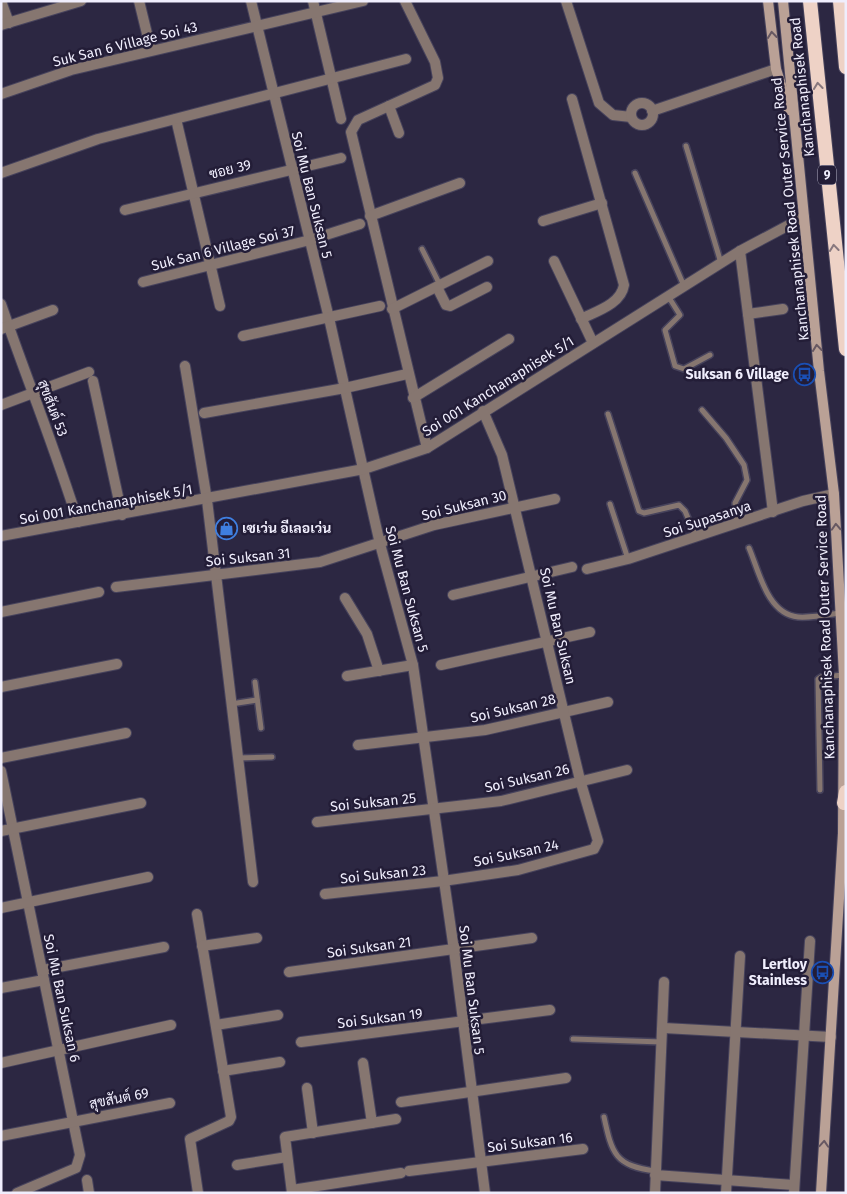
<svg xmlns="http://www.w3.org/2000/svg" width="847" height="1194" viewBox="0 0 847 1194" font-family="'Fira Sans',Sarabun,sans-serif">
<rect width="100%" height="100%" fill="#2c2742"/>
<g fill="none" stroke-linecap="round" stroke-linejoin="round">
<defs>
<g id="service">
<polyline points="686,146 721,263"/>
<polyline points="635,173 684,286"/>
<polyline points="422,249 440,285"/>
<polyline points="668,296 680,315 665,330 675,366 684,369 710,355"/>
<polyline points="702,410 726,438 744,465 747,480 735,503 737,524"/>
<polyline points="608,414 639,511 644,513 679,505 685,511 696,537"/>
<polyline points="610,504 628,559"/>
<path d="M749,548C759,571 767,614 798,617C811,618 827,615 840,613"/>
<polyline points="255,682 261,728"/>
<polyline points="231,704 257,700"/>
<polyline points="238,758 272,757"/>
<polyline points="820,790 818,679 821,677 844,675"/>
<polyline points="573,1039 662,1042"/>
<path d="M604,1117C612,1154 615,1166 656,1171"/>
</g>
<g id="minor">
<polyline points="1,1 9,23"/>
<polyline points="139,1 151,50"/>
<polyline points="251,1 329,318 380,544 413,665 454,950 485,1193"/>
<polyline points="313,1 341,119"/>
<polyline points="405,1 435,62 438,78 435,85 358,120 351,132 427,448"/>
<polyline points="566,1 599,103 613,115 631,117"/>
<polyline points="1,25 81,1"/>
<polyline points="1,94 71,70 363,1"/>
<path d="M572,99L624,285C621,304 597,311 581,319"/>
<circle cx="642" cy="114" r="11"/>
<polyline points="389,106 399,133"/>
<polyline points="652,111 776,69"/>
<polyline points="176,119 220,306"/>
<polyline points="1,173 98,139 406,59"/>
<polyline points="125,210 341,158"/>
<polyline points="370,216 460,183"/>
<polyline points="543,221 602,203"/>
<polyline points="740,251 773,512"/>
<polyline points="554,261 593,343"/>
<polyline points="143,282 310,240 360,224"/>
<polyline points="437,287 446,305 450,306 487,287"/>
<path d="M1,304C26,377 55,448 78,522"/>
<polyline points="392,309 488,261"/>
<polyline points="748,314 783,309"/>
<polyline points="1,329 53,310"/>
<polyline points="243,336 380,306"/>
<polyline points="185,366 207,500 253,882"/>
<polyline points="93,381 122,515"/>
<polyline points="413,398 509,339"/>
<polyline points="1,405 89,372"/>
<polyline points="204,413 345,388 407,374"/>
<polyline points="1,536 364,469 427,448 740,251 804,217"/>
<polyline points="587,569 628,559 803,501 834,494"/>
<polyline points="116,587 320,562 434,525 555,499"/>
<polyline points="453,595 572,567"/>
<polyline points="345,598 367,634 379,671"/>
<polyline points="1,612 99,592"/>
<polyline points="441,665 590,632"/>
<polyline points="347,676 413,665"/>
<polyline points="1,687 117,664"/>
<polyline points="358,745 485,730 608,702"/>
<polyline points="1,758 126,733"/>
<polyline points="1,771 80,1155 76,1168 17,1193"/>
<polyline points="317,822 501,801 627,770"/>
<polyline points="1,831 141,803"/>
<polyline points="325,894 443,881 518,870 594,849 598,841 580,780 502,455 483,411"/>
<polyline points="1,908 148,877"/>
<polyline points="197,914 231,1117 229,1121 190,1139 198,1193"/>
<polyline points="202,946 257,938"/>
<polyline points="43,970 164,947"/>
<polyline points="289,972 532,938"/>
<polyline points="1,988 44,980"/>
<polyline points="216,1025 278,1015"/>
<polyline points="664,1028 831,1037"/>
<polyline points="301,1042 550,1010"/>
<polyline points="1,1063 171,1025"/>
<polyline points="363,1063 372,1123"/>
<polyline points="223,1071 280,1062"/>
<polyline points="307,1088 313,1133"/>
<polyline points="401,1102 566,1078"/>
<polyline points="1,1136 170,1103"/>
<polyline points="237,1165 287,1157"/>
<polyline points="409,1171 583,1149"/>
<polyline points="655,1175 794,1185"/>
<polyline points="87,1180 89,1193"/>
<polyline points="292,1190 401,1173"/>
<polyline points="292,1193 285,1137 396,1119"/>
<polyline points="655,1193 664,982"/>
<polyline points="726,1193 740,956"/>
<polyline points="794,1193 810,941"/>
</g>
<g id="secondary">
<polyline points="768,1 776,69 789,110"/>
<polyline points="783,1 819,371 834,494 844,675 843,833 821,1193"/>
</g>
<g id="trunk">
<polyline points="810,1 846,349"/>
<polyline points="840,1 846,67"/>
<polyline points="844,803 846,792"/>
</g>
</defs>
<use href="#service" stroke="#47435c" stroke-width="8"/>
<use href="#minor" stroke="#47435c" stroke-width="12"/>
<use href="#secondary" stroke="#47435c" stroke-width="12"/>
<use href="#trunk" stroke="#47435c" stroke-width="16"/>
<use href="#service" stroke="#867670" stroke-width="5"/>
<use href="#minor" stroke="#867670" stroke-width="10"/>
<use href="#secondary" stroke="#baa196" stroke-width="10"/>
<use href="#trunk" stroke="#eed2c6" stroke-width="14"/>
</g>
<defs><path id="oneway-chevron" d="M-2-3.5L2.5 0L-2 3.5" fill="none" stroke-width="1.6" stroke-linecap="round" stroke-linejoin="round" transform="scale(1.25)"/></defs>
<g stroke="#675862">
<use href="#oneway-chevron" transform="translate(772 35) rotate(-96)"/>
<use href="#oneway-chevron" transform="translate(817 348) rotate(-96)"/>
<use href="#oneway-chevron" transform="translate(836 527) rotate(-93)"/>
<use href="#oneway-chevron" transform="translate(824 1144) rotate(-86)"/>
</g>
<g stroke="#88787e">
<use href="#oneway-chevron" transform="translate(818 86) rotate(-96)"/>
<use href="#oneway-chevron" transform="translate(834 248) rotate(-96)"/>
</g>
<defs>
<symbol id="bus-ring" viewBox="-11 -11 22 22"><circle r="9.5" fill="#231d37" stroke="#1a4fb4" stroke-width="1.5"/><path d="M-5-6H5V4H4V6H2V4H-2V6H-4V4H-5ZM-3.5-4V0h7V-4ZM-3.5 1.2v1.5H-2V1.2ZM2 1.2v1.5H3.5V1.2Z" fill="#1a4fb4"/></symbol>
<symbol id="shop-ring" viewBox="-11 -11 22 22"><circle r="9.5" fill="#231d37" stroke="#3f7fe0" stroke-width="1.5"/><path d="M-5-2.5h2.3a2.7 3.5 0 0 1 5.4 0H5L5.5 6h-11ZM-1.5-2.5h3a1.5 2.3 0 0 0-3 0Z" fill="#3f7fe0"/></symbol>
</defs>
<g fill-rule="evenodd">
<use href="#bus-ring" x="792" y="362" width="25" height="25"/>
<use href="#shop-ring" x="214" y="516" width="25" height="25"/>
<use href="#bus-ring" x="810" y="960" width="25" height="25"/>
</g>
<g text-anchor="middle" stroke-width="5" stroke-linejoin="round" paint-order="stroke">
<rect fill="#231d37" stroke="#b2afc2" stroke-width="1" x="818" y="165.5" width="18" height="19" rx="4"/>
<g font-size="12" font-weight="bold" fill="#f0eefd">
<text x="827" y="179">9</text>
</g>
<g font-size="14" fill="#f0eefd" stroke="#231d37">
<text transform="translate(125 44) rotate(-14)" y="5">Suk San 6 Village Soi 43</text>
<text transform="translate(802 87) rotate(-96)" y="5">Kanchanaphisek Road</text>
<text transform="translate(230 169) rotate(-14)" y="5">ซอย 39</text>
<text transform="translate(312 195) rotate(76)" y="5">Soi Mu Ban Suksan 5</text>
<text transform="translate(790 209) rotate(-96)" y="5">Kanchanaphisek Road Outer Service Road</text>
<text transform="translate(223 248) rotate(-14)" y="5">Suk San 6 Village Soi 37</text>
<text transform="translate(498 386) rotate(-32)" y="5">Soi 001 Kanchanaphisek 5/1</text>
<text transform="translate(53 408) rotate(69)" y="5">สุขสันต์ 53</text>
<text transform="translate(106 504) rotate(-10)" y="5">Soi 001 Kanchanaphisek 5/1</text>
<text transform="translate(464 505) rotate(-14)" y="5">Soi Suksan 30</text>
<text transform="translate(707 519) rotate(-18)" y="5">Soi Supasanya</text>
<text transform="translate(248 557) rotate(-6)" y="5">Soi Suksan 31</text>
<text transform="translate(407 589) rotate(75)" y="5">Soi Mu Ban Suksan 5</text>
<text transform="translate(558 626) rotate(77)" y="5">Soi Mu Ban Suksan</text>
<text transform="translate(825 627) rotate(-92)" y="5">Kanchanaphisek Road Outer Service Road</text>
<text transform="translate(513 708) rotate(-13)" y="5">Soi Suksan 28</text>
<text transform="translate(527 778) rotate(-13)" y="5">Soi Suksan 26</text>
<text transform="translate(373 802) rotate(-6)" y="5">Soi Suksan 25</text>
<text transform="translate(516 853) rotate(-12)" y="5">Soi Suksan 24</text>
<text transform="translate(383 874) rotate(-6)" y="5">Soi Suksan 23</text>
<text transform="translate(369 947) rotate(-8)" y="5">Soi Suksan 21</text>
<text transform="translate(472 990) rotate(83)" y="5">Soi Mu Ban Suksan 5</text>
<text transform="translate(62 998) rotate(78)" y="5">Soi Mu Ban Suksan 6</text>
<text transform="translate(380 1018) rotate(-7)" y="5">Soi Suksan 19</text>
<text transform="translate(119 1098) rotate(-11)" y="5">สุขสันต์ 69</text>
<text transform="translate(530 1142) rotate(-7)" y="5">Soi Suksan 16</text>
</g>
<g font-size="14" font-weight="bold" fill="#f0eefd" stroke="#231d37" text-anchor="end">
<text x="789" y="379">Suksan 6 Village</text>
<text x="242" y="533" text-anchor="start">เซเว่น อีเลอเว่น</text>
<text x="807" y="969">Lertloy<tspan x="807" dy="16">Stainless</tspan></text>
</g>
</g>
<rect width="847" height="1194" fill="none" stroke="#f0eefd" stroke-width="5"/>
</svg>
